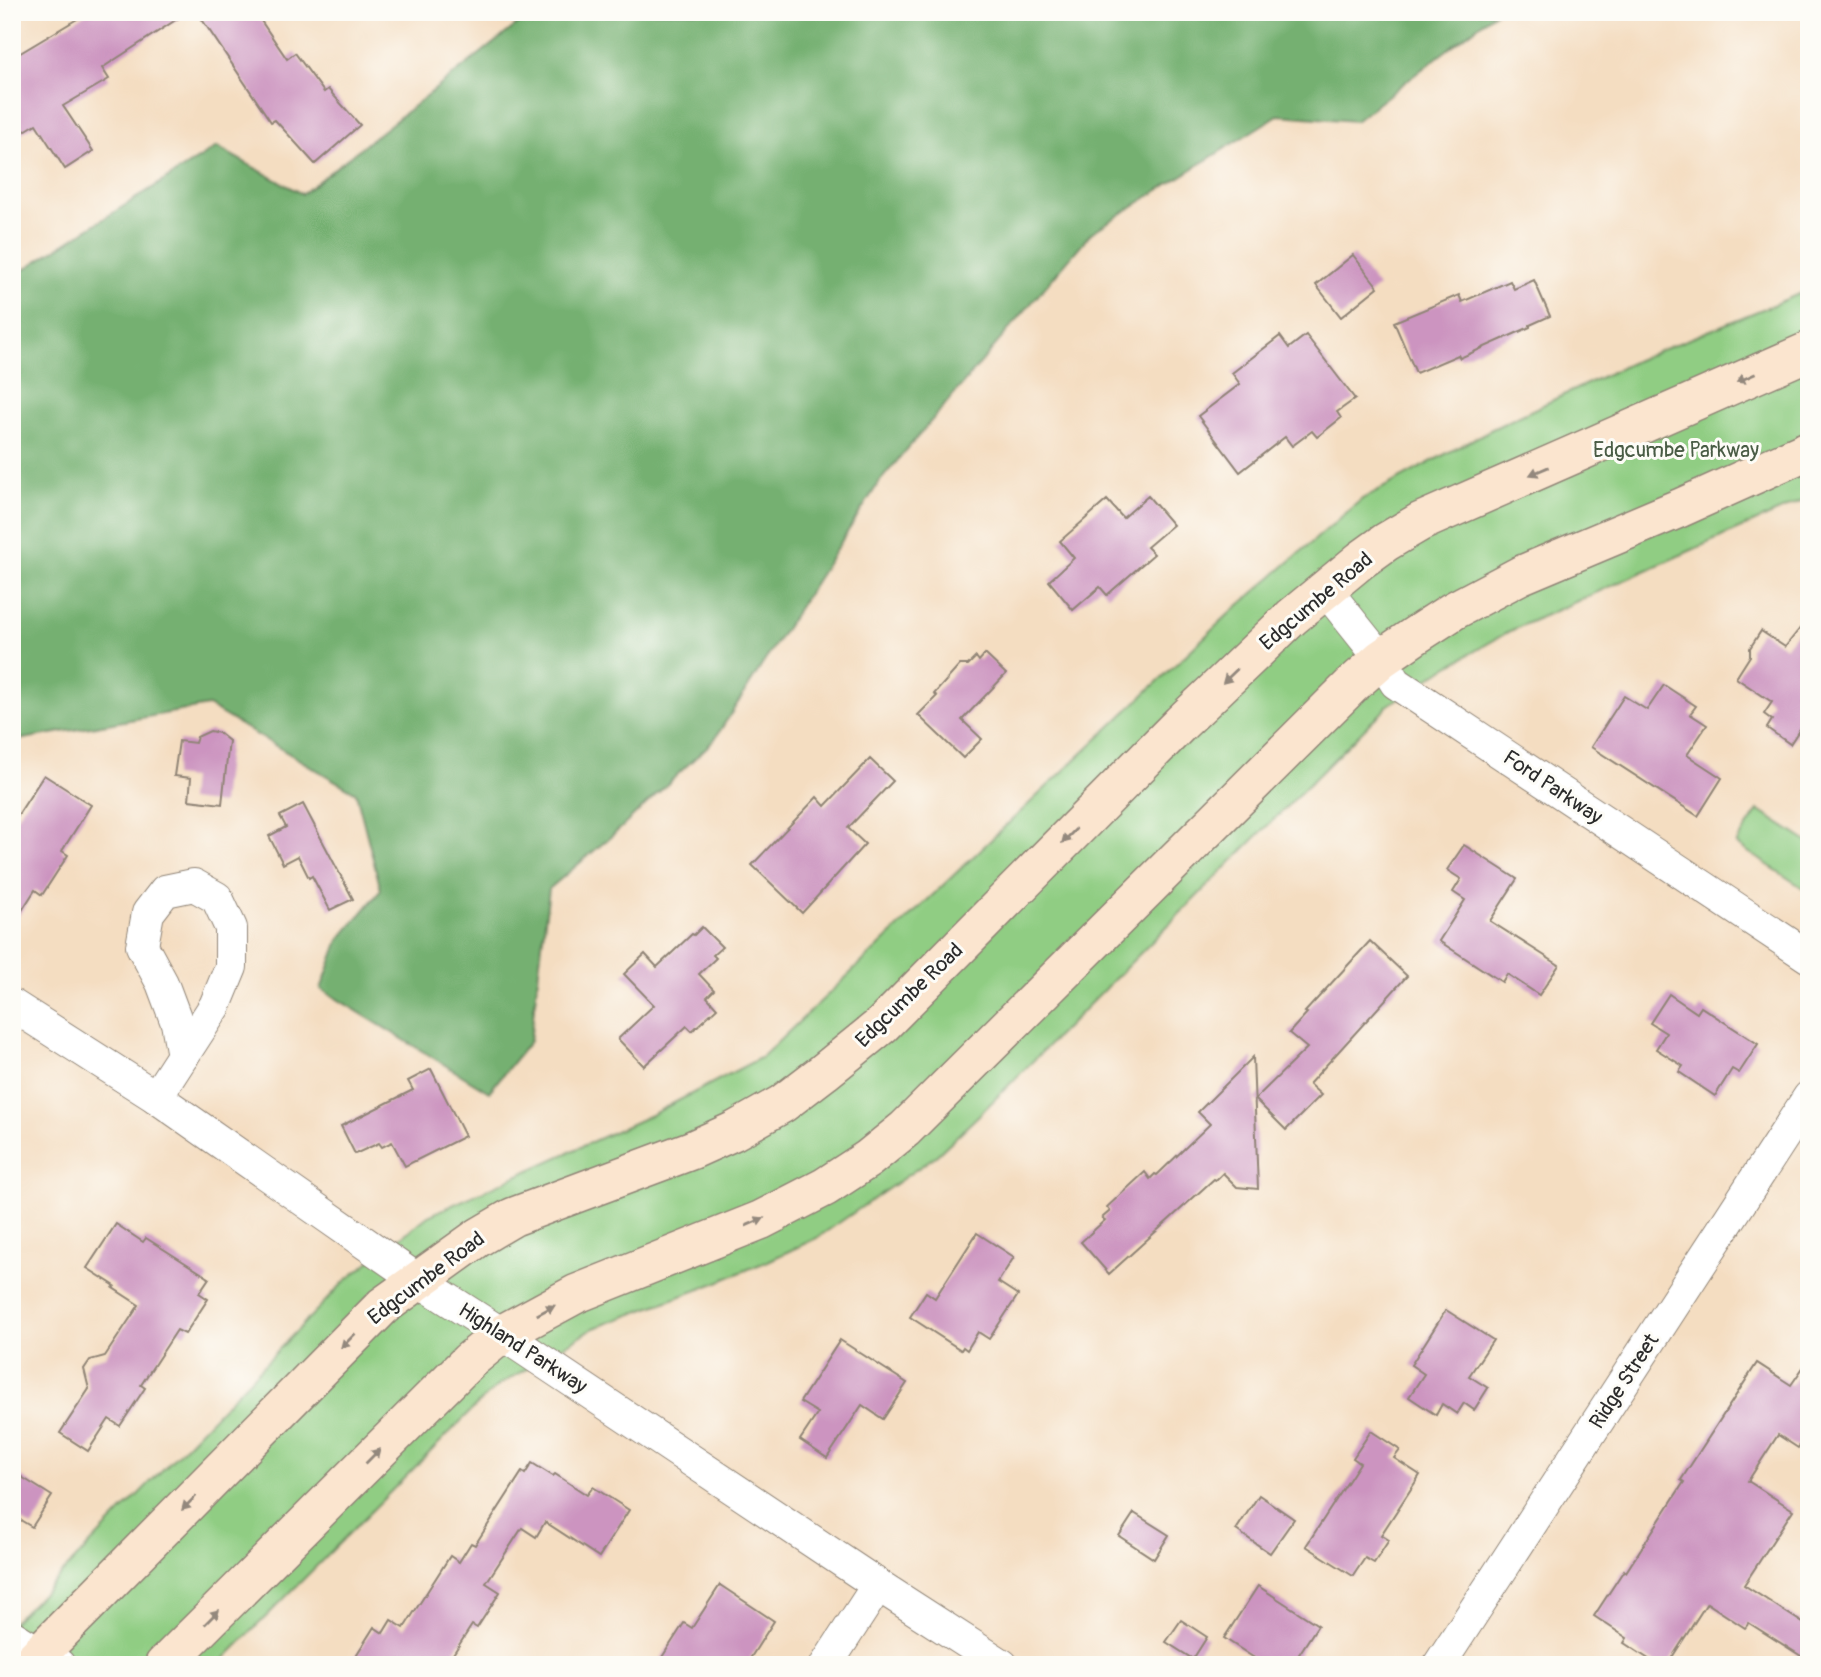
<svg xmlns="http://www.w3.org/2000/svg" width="1821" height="1677" viewBox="0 0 1821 1677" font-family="Pangolin,sans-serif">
<rect width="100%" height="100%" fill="#fdfcf7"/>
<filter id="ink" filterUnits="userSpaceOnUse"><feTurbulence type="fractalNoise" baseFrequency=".0143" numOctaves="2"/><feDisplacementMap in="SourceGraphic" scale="14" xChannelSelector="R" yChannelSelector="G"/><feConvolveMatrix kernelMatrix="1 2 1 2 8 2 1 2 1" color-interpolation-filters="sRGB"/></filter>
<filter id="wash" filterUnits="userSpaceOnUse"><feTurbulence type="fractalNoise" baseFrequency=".00686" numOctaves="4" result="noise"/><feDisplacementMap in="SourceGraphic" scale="28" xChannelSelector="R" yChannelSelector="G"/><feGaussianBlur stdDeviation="1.57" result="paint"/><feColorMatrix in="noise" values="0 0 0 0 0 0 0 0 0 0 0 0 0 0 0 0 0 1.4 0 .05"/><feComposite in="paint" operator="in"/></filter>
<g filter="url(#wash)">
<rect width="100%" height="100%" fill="#f4ddc1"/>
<g fill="#90cd83" stroke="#5e7c57" stroke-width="2">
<polygon points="1809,290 1809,498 1510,631 1435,674 1387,706 1384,711 1373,720 979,1115 937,1155 817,1238 768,1261 703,1288 594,1328 498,1386 477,1405 218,1665 12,1665 12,1623 45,1591 345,1281 428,1216 651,1115 762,1057 1231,612 1362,499 1490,430 1637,360"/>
<polygon points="1758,810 1809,843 1809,892 1736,844"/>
</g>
<polygon fill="#74b071" stroke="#506e4e" stroke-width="2" points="533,12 1496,12 1355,121 1278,115 1091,233 880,481 714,740 621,828 549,889 530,1041 489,1092 321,989 339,940 381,890 356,793 208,706 12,741 12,277 217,147 302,194"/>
<g id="blocks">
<g fill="#cc94c0">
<polygon points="89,12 188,12 102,68 109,79 63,106 93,151 65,169 36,124 12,139 12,58"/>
<polygon points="197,12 255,12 287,59 295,53 324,92 328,89 360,125 315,164 275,120 271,122"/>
<polygon points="1353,255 1378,287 1341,317 1316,285"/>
<polygon points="1534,280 1550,316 1530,325 1530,327 1460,358 1458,355 1416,373 1394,322 1459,295 1462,302 1510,281 1514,289"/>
<polygon points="1306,335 1355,399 1337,412 1341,418 1317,437 1312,431 1292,446 1285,437 1240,472 1198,416 1240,384 1232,373 1280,336 1289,348"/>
<polygon points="1148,496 1173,525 1147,547 1154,554 1107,595 1100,587 1073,610 1049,581 1074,558 1060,541 1107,500 1123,518"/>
<polygon points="1809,617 1809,715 1790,744 1767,728 1772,720 1764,714 1772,702 1736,678 1750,656 1750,648 1761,631 1785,647"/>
<polygon points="985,654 1006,674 962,720 982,739 963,758 918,715 937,696 934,694 960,665 968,665 976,657 979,661"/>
<polygon points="1664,685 1696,706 1690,714 1707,725 1687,755 1722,778 1698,816 1591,747 1624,696 1647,710"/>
<polygon points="210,731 219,733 229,741 222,804 189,800 191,778 174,776 179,741 195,743 197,737"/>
<polygon points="870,759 893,781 848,828 865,844 802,913 752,865 817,797 825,806"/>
<polygon points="44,775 91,805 62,851 68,855 42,895 35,890 12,926 12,824"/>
<polygon points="303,804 353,899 330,910 312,876 309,878 298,856 283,864 269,836 286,827 280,816"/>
<polygon points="1464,845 1517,879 1490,921 1559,965 1539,995 1507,974 1502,982 1439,941 1465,900 1453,892 1461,879 1447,870"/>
<polygon points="702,927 722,947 713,955 716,958 699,974 714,990 707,997 717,1008 692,1031 687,1026 644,1066 618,1039 654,1005 624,974 645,954 657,967 692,934 694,935"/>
<polygon points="1370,941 1407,976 1309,1084 1321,1095 1286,1130 1255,1099 1307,1048 1289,1033 1307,1013 1305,1012"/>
<polygon points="1669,994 1697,1013 1701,1007 1758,1044 1739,1073 1732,1069 1715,1096 1679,1072 1683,1066 1656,1049 1666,1033 1650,1023"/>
<polygon points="1253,1057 1258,1189 1237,1187 1223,1173 1216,1180 1214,1179 1109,1274 1081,1242 1105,1220 1102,1218 1110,1211 1107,1207 1145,1172 1150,1179 1155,1174 1157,1175 1210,1124 1198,1112"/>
<polygon points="431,1069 465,1136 405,1166 392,1142 382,1147 379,1143 355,1154 341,1126 413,1090 408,1081"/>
<polygon points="116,1224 143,1242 146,1238 209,1278 199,1293 208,1299 185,1334 177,1330 141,1385 145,1388 120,1426 109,1419 88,1451 60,1433 89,1389 84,1369 90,1360 105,1356 139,1305 113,1288 115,1286 87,1268"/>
<polygon points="977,1233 1014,1257 998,1282 1018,1295 989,1339 978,1332 967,1350 963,1347 961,1350 910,1317 926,1292 935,1298"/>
<polygon points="1446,1310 1493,1340 1469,1376 1488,1388 1474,1410 1464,1403 1457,1414 1442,1404 1436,1415 1409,1397 1424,1374 1411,1365"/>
<polygon points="840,1340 907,1383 883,1419 862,1405 827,1458 800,1440 818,1413 800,1402"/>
<polygon points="1809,1359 1809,1432 1798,1448 1778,1435 1748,1481 1793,1510 1744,1585 1809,1627 1809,1661 1749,1623 1745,1628 1707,1603 1667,1665 1658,1665 1624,1643 1627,1638 1594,1616 1624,1570 1626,1572 1684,1482 1681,1480 1757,1363 1791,1385"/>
<polygon points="1371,1431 1400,1450 1394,1458 1420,1475 1381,1535 1389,1540 1374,1563 1365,1558 1353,1576 1306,1546 1360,1463 1353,1458"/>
<polygon points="532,1463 553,1476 555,1474 587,1495 593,1487 629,1510 599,1557 545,1522 536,1537 522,1528 486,1583 500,1592 477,1628 472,1625 446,1665 350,1665 374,1627 383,1633 391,1620 404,1628 450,1556 459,1562 471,1543 475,1545 522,1472 525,1474"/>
<polygon points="12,1471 52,1496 32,1527 12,1515"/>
<polygon points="1259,1495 1294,1519 1270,1553 1236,1530"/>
<polygon points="1134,1513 1169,1535 1154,1559 1119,1536"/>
<polygon points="720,1585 774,1621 746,1665 657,1665 684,1623 692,1628"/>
<polygon points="1258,1586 1318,1625 1292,1665 1265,1665 1224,1638"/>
<polygon points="1181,1620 1207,1637 1193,1659 1166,1642"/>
</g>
</g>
</g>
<g filter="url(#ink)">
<use href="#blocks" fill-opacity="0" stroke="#908476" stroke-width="2"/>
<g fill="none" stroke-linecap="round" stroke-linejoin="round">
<defs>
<g id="street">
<polyline points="1325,589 1381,659 1396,683 1809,957"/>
<polyline points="12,1005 156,1097 418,1280 502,1334 878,1585 1002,1665"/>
<polyline points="156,1097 215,1006 231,967 231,928 217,898 194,885 165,891 148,913 142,946 162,983 177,1023 183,1056"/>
<polyline points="12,1636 59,1665"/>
<polyline points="826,1665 878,1585"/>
<polyline points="1439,1665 1809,1097"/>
</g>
<g id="secondary">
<polyline points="28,1665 383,1306 479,1237 513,1217 692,1150 734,1131 782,1104 824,1072 882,1025 1181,723 1292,617 1361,560 1386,542 1420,522 1809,351"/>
<polyline points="164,1665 469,1361 502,1334 576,1294 761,1220 825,1187 868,1159 905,1129 1353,684 1381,659 1416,635 1453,611 1521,575 1680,508 1809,450"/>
</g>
</defs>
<use href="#street" stroke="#908476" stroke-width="34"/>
<use href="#secondary" stroke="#908476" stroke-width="41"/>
<use href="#street" stroke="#fff" stroke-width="32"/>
<use href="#secondary" stroke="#fbe5cf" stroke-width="38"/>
</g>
<defs><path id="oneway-solid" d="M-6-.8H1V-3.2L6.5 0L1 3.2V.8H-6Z" transform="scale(1.75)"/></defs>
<g fill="#93887d">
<use href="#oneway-solid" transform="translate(1746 378) rotate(156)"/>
<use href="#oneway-solid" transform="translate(1539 471) rotate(157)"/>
<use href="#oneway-solid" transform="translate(1230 676) rotate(136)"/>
<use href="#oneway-solid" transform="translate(1069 836) rotate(135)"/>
<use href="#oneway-solid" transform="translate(755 1222) rotate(-23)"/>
<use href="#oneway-solid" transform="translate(546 1310) rotate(-28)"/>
<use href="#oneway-solid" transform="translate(348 1341) rotate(135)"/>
<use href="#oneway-solid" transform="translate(373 1456) rotate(-45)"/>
<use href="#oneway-solid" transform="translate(189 1503) rotate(135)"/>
<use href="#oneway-solid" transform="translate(212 1617) rotate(-45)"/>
</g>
</g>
<g text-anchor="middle" stroke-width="6" stroke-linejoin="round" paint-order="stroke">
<g font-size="21" fill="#495c45" stroke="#fdfcf7">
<text x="1676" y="457">Edgcumbe Parkway</text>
</g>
<g font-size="21" fill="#2b2b2b" stroke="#fdfcf7">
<text transform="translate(1316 601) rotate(-40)" y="7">Edgcumbe Road</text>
<text transform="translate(1553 787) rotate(34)" y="7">Ford Parkway</text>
<text transform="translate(909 995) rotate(-44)" y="7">Edgcumbe Road</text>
<text transform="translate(426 1278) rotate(-37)" y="7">Edgcumbe Road</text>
<text transform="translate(523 1348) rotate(33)" y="7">Highland Parkway</text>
<text transform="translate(1624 1381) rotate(-57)" y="7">Ridge Street</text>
</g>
</g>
<rect width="1821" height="1677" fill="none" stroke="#fdfcf7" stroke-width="42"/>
</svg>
